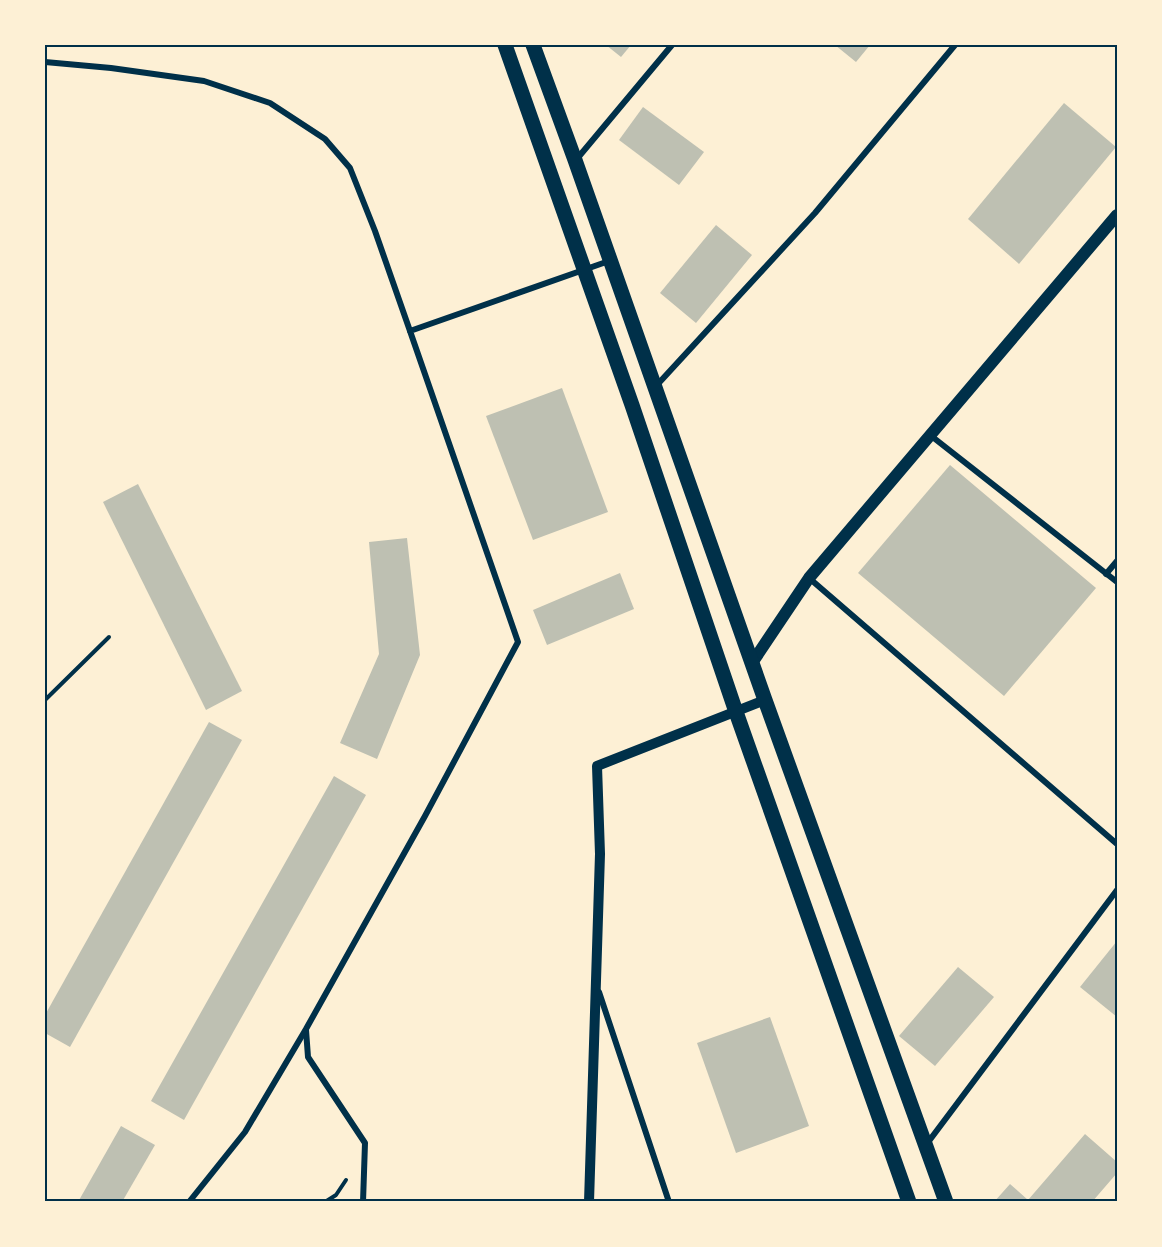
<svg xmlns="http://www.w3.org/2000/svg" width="1162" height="1247" viewBox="0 0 1162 1247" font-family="Mulish,sans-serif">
<rect width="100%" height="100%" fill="#fdf0d5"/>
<g fill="#bec0b2">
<polygon points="606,45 631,45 621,57"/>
<polygon points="835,45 870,45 856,62"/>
<polygon points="1064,103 1116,147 1019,264 968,219"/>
<polygon points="643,107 704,152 679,185 619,140"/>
<polygon points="716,225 752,255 696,323 660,293"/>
<polygon points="562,388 608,512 533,540 486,416"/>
<polygon points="950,465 1096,588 1004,696 858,573"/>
<polygon points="138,484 242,691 206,710 103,502"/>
<polygon points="407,538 420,655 377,759 340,743 379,654 369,542"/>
<polygon points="620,573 634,609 547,645 533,610"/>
<polygon points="209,722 242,740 70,1047 45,1033 45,1015"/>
<polygon points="334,776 366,795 184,1120 151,1101"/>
<polygon points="1117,941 1117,1017 1080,987"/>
<polygon points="958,967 994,997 935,1066 899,1036"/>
<polygon points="770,1017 809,1126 736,1153 697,1043"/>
<polygon points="121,1126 155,1145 122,1202 78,1202"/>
<polygon points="1085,1134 1117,1162 1117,1173 1092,1202 994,1202 1010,1184 1028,1200"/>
</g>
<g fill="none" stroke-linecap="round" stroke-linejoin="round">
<g stroke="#003049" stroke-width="4">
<polyline points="45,700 109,637"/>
<polyline points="325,1202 336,1195 346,1180"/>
</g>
<g stroke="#003049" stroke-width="6">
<polyline points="45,62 111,68 204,81 270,103 325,139 350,168 375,231 410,331"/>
<polyline points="576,160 672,45"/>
<polyline points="657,385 815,213 955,45"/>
<polyline points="930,435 1117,582"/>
<polyline points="1106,574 1117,561"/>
<polyline points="809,578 1117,844"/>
<polyline points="599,992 669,1202"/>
<polyline points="306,1030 308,1057 365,1143 363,1202"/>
<polyline points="926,1145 1117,890"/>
<polyline points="189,1202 245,1132 306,1029 425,816 518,642 410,331 609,261"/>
</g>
<polyline stroke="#003049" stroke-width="10" points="589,1202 600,854 597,766 765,700"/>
<polyline stroke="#003049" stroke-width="12" points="752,663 809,578 1117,215"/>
<g stroke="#003049" stroke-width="15">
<polyline points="505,45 632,405 736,712 909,1202"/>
<polyline points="533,45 575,160 765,700 946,1202"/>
</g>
</g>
<rect width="1162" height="1247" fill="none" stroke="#fdf0d5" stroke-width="93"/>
<rect x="46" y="46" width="1070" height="1154" fill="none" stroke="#003049" stroke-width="2"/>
</svg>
